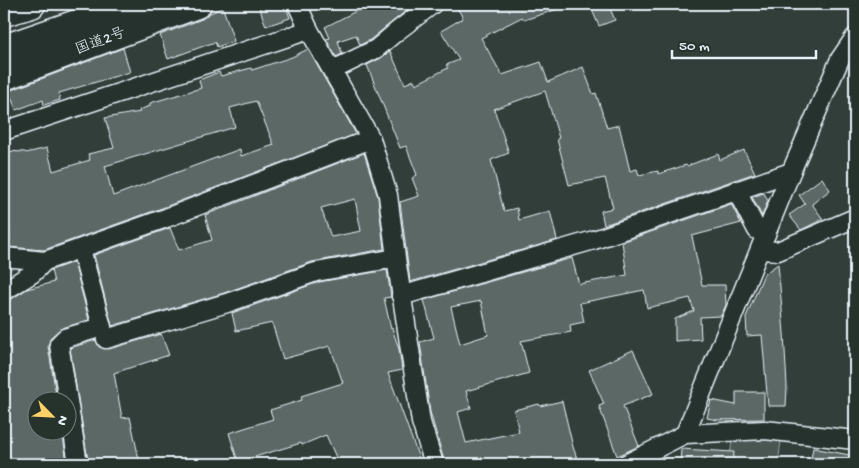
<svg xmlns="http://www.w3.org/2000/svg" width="859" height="468" viewBox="0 0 859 468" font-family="'Gochi Hand','Klee One',sans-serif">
<rect width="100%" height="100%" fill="#323e39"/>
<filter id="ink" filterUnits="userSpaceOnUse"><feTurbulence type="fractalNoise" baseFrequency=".02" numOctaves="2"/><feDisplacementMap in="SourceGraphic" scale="10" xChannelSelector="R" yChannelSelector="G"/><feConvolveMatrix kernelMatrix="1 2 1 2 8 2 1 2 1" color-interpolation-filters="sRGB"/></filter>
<g filter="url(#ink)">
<polygon fill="#495651" stroke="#98a4a4" points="762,440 781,441 778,464 729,464 732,441"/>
<g fill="#5c6865" stroke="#e8f1f8" fill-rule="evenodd">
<polygon points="258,4 285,4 290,18 266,26"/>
<polygon points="357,4 402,4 407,10 370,40 360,45 356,35 338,41 342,54 336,57 326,39 330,38 325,27 360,9"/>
<polygon points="455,4 563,4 564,7 524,20 522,17 481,38 502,75 541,62 548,82 583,67 593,94 596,93 607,128 619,125 630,171 637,169 639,175 658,171 658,174 686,165 687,166 718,154 720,160 744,150 755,173 604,225 601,211 613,208 605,178 569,185 557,139 559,138 545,91 494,109 509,153 491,160 504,211 517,208 519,220 550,211 557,240 410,282 400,202 419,196 412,178 417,175 406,146 400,148 367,65 381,58 390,51 405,84 414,80 416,84 448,68 446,65 459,60 441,31 463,18"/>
<polygon points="608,4 615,20 599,26 592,10"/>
<polygon points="223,8 234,41 217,47 215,42 168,59 160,35 202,19 210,13"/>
<polygon points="123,48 130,72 59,93 60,100 44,105 43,100 16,110 9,91"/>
<path d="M308,49L356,134L162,208L44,250L9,247L10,233H4V151L25,152L26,153L47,148L53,171L90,160L88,154L114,148L105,118L140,112L139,110L150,106V103L201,88L199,80L219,72L221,76L251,68L252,70L292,57ZM256,101L274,145L241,156L240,149L113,196L105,166L235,127L230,108Z"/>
<path d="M364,153L378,197L384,249L312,262L224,293L112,326L94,255L170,228L179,250L212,240L205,215ZM355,199L361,231L331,237L321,208Z"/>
<polygon points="822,178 830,190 812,204 823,219 801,230 789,215 805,204 799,195"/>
<polygon points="764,193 768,201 762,216 752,197"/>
<path d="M731,204L741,223L692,236L702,285H725L726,305L721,316L700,317L701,339L675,341V319L694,311L690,298L647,308L644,290L580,303L584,322L570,325L571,332L521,341L529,373L466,391L471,408L458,412L466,443L519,432L514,410L539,404L540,406L562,401L573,447L579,464H445L430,412L420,342L434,338L424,300L572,258L579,284L627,275L622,242ZM481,301L488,335L460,344L451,307Z"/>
<polygon points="74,262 89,320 62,328 51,337 48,346 57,400 38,400 38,430 62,430 67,462 63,462 63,464 9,464 4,424 4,302 10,300 27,289 54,282 51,270"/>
<polygon points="778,264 784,333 787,386 786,406 768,406 762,335 747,336 746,317 764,274"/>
<polygon points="387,270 391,297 384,298 391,329 392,328 399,349 402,370 388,373 421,464 339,464 326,435 302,445 301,443 238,462 229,433 273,419 270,410 302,400 301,396 343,383 330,346 283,359 272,323 236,331 232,313 319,282"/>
<polygon points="161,334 169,355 114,373 122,418 130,417 140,464 93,464 92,461 88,461 70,348 96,340 99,347 109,349"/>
<polygon points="633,350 653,394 623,406 639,446 617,456 599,406 604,404 589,370"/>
<polygon points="736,392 764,392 764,419 717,420 707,418 711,400 736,405"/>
<polygon points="813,448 855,456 855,464 810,464"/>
<polygon points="681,449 734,452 733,464 680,464"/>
</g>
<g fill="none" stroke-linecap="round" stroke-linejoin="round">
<defs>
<g id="street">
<polyline points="297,4 309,30 371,139 388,195 396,258 421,422 434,464"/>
<polyline points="333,70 376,49 396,32 433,4"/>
<polyline points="4,131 309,30"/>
<polyline points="736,190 757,230 766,234"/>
<polyline points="760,250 778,251 855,218"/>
<polyline points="4,257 45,261 166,218 371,139"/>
<polyline points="4,291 33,273 45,261"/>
<polyline points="401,296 594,240 791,172"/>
<polyline points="106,339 227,303 316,272 396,258"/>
<polyline points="685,434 791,172 840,59 855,37"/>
<polyline points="78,464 59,344 65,338 102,327 81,249"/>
<polyline points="626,464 685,434 765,430 855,440"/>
</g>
<g id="highway">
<polyline points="4,12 31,4"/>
<polyline points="4,49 135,4"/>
<polyline points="4,76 197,4"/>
</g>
</defs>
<use href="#street" stroke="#e8f1f8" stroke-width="21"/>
<use href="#highway" stroke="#e8f1f8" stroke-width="31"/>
<use href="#street" stroke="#26332d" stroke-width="18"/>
<use href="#highway" stroke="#26332d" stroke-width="28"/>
</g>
</g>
<g text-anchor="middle" stroke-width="4" stroke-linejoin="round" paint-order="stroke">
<g font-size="15" fill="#e8f1f8" stroke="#26332d">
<text transform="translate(100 40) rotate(-21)" y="5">国道2号</text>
</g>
</g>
<rect width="859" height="468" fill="none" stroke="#26332d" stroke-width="20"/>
<rect x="10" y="10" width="839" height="448" fill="none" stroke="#e8f1f8" stroke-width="2" filter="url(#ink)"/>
<g transform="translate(52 416) rotate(114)"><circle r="24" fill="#26332d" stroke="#747f7e"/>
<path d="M0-4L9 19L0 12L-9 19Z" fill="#ffd166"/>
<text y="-8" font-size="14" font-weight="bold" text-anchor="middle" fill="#e8f1f8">N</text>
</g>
<path d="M672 50v8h144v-8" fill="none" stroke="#e8f1f8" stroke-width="2.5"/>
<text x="679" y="50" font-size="15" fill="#e8f1f8" stroke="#26332d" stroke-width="4" paint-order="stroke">50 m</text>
</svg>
